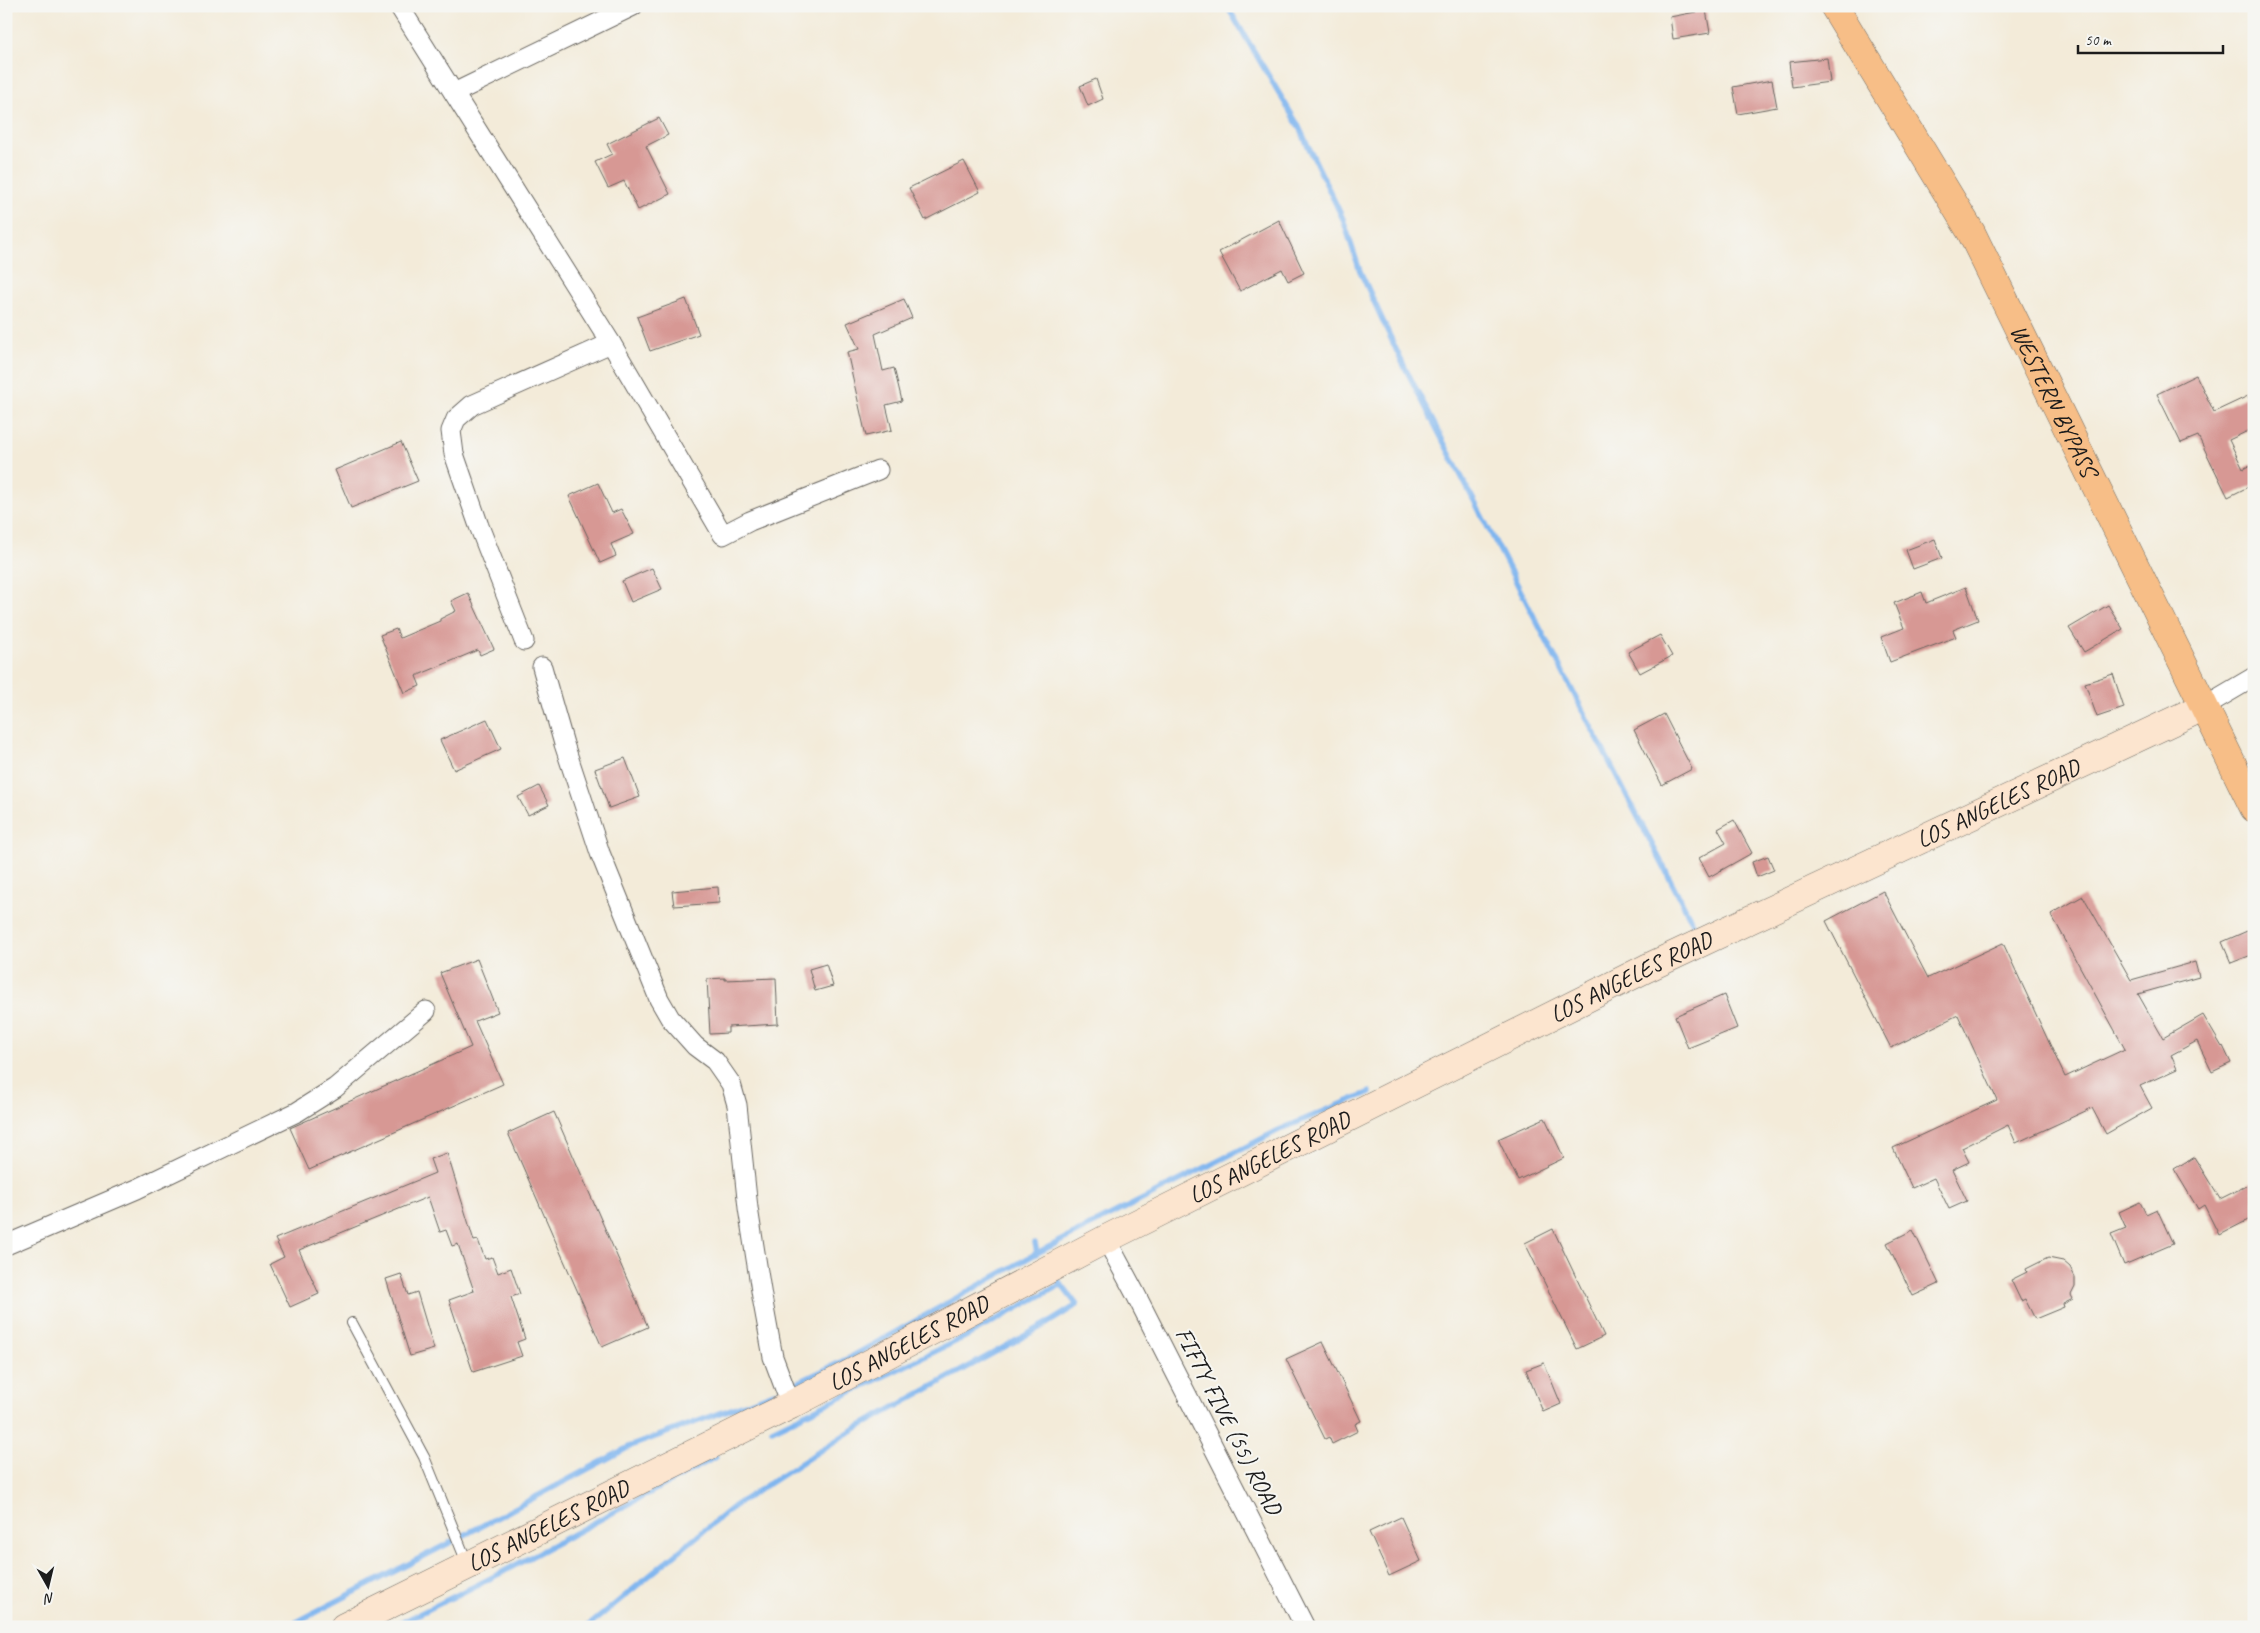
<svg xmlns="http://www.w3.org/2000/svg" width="2260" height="1633" viewBox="0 0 2260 1633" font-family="Caveat,sans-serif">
<rect width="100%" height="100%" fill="#f6f6f2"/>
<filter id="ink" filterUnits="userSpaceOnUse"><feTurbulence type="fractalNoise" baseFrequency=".02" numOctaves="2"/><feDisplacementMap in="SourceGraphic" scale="10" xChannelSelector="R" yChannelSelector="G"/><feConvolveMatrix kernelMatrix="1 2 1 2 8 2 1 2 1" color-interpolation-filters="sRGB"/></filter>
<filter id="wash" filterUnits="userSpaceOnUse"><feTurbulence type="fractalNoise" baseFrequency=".0096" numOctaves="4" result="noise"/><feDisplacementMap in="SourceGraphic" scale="20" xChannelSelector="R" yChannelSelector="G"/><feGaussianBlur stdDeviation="1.12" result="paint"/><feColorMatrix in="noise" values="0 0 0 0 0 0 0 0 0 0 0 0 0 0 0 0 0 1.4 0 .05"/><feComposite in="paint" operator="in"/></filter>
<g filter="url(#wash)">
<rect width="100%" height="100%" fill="#f3ebd9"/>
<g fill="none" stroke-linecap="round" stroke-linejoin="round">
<g stroke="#80b6ef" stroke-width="5.5">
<polyline points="1227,6 1298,125 1343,219 1360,271 1399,356 1699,935"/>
<polyline points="1035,1243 1037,1253"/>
<polyline points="772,1430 963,1338 1060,1285"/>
<polyline points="287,1627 457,1539 631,1446 785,1389 851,1357 1037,1253 1279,1130 1370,1092"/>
<polyline points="393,1627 499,1574 716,1457"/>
<polyline points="587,1627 734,1506 846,1434 1048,1323 1077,1305 1053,1274"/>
</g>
</g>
<g id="blocks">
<g fill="#d79894">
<polygon points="1706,10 1710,33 1673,39 1670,17"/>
<polygon points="1827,58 1830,82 1792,87 1789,62"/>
<polygon points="1096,79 1103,99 1088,106 1080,86"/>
<polygon points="1772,80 1777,107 1738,114 1733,87"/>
<polygon points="659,118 668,135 646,146 670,194 638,210 624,181 608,188 595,162 612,154 607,144"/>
<polygon points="964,161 980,192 925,220 909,188"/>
<polygon points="1279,220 1304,273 1288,281 1282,269 1240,291 1219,252"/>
<polygon points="686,299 699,334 650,351 637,317"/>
<polygon points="904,299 912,318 875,334 883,371 894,368 902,401 886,405 892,430 866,436 847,352 859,349 847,323"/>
<polygon points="2196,375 2214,412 2248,396 2254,408 2254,428 2229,440 2243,469 2254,463 2254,484 2228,497 2198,436 2181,443 2157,394"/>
<polygon points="401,442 418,481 351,508 335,470"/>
<polygon points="598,483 612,513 621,509 634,534 611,544 616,556 600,563 569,496"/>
<polygon points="1935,539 1942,558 1913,569 1906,550"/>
<polygon points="652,568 662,589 631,602 622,581"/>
<polygon points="1966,587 1978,620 1953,630 1956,637 1890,662 1881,637 1904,628 1894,603 1922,592 1926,603"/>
<polygon points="468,593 494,649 480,655 478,650 416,676 420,686 404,693 380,635 396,629 400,638 440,621 440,619 456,611 451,601"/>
<polygon points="2108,605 2123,629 2084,652 2069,628"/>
<polygon points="1660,635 1672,656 1640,673 1628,652"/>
<polygon points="2113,674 2124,708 2097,717 2085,683"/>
<polygon points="1664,714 1692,769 1662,785 1634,730"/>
<polygon points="487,719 501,749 454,770 440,740"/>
<polygon points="625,758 640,797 609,808 595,769"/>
<polygon points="539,786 549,805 528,815 518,797"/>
<polygon points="1734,820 1752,853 1709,877 1699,858 1726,843 1718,829"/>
<polygon points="1768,856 1774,870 1757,877 1752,862"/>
<polygon points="718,887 719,903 674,906 672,891"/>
<polygon points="1883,891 1928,978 2003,943 2065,1077 2125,1049 2051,914 2083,896 2131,980 2195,962 2199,977 2138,994 2163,1038 2203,1015 2222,1047 2223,1046 2231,1063 2212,1072 2197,1041 2171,1055 2177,1069 2140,1086 2152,1108 2106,1134 2092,1108 2016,1143 2008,1125 1962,1148 1969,1162 1952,1170 1967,1201 1949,1209 1934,1178 1912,1188 1893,1148 1997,1100 1958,1015 1891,1048 1826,921"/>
<polygon points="2254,928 2254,954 2231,963 2222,942"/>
<polygon points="477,959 498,1012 475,1021 503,1084 309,1170 290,1128 471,1047 440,973"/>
<polygon points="826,964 833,986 815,991 809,969"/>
<polygon points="725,978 725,980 776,978 778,1024 728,1027 728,1033 710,1034 707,979"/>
<polygon points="1724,995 1737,1028 1688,1048 1675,1016"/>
<polygon points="554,1112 648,1327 602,1347 508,1133"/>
<polygon points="1545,1118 1564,1158 1518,1180 1498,1139"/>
<polygon points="447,1153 474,1241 478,1240 485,1259 492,1257 498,1273 511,1268 520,1294 511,1297 525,1339 517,1342 522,1356 473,1372 449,1300 474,1291 458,1244 452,1246 446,1230 440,1232 428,1197 299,1250 319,1294 290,1307 270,1264 284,1257 275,1239 435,1173 430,1159"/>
<polygon points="2194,1157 2220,1199 2254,1182 2254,1217 2219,1235 2204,1205 2198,1209 2174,1169"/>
<polygon points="2140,1202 2146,1214 2157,1209 2173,1244 2124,1265 2111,1234 2126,1228 2119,1212"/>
<polygon points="1553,1229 1604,1336 1577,1349 1525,1243"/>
<polygon points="1913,1230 1939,1284 1913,1296 1887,1243"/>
<polygon points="2048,1258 2063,1261 2070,1267 2075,1277 2075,1287 2071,1295 2073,1299 2063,1304 2064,1307 2035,1319 2025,1299 2021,1301 2011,1280 2027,1272 2026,1269"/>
<polygon points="401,1274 408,1295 417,1292 434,1349 410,1356 386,1279"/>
<polygon points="1323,1342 1361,1421 1355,1424 1358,1431 1332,1444 1329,1437 1325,1439 1286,1359"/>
<polygon points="1544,1363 1561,1404 1543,1412 1526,1370"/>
<polygon points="1401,1517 1421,1561 1389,1576 1369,1532"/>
</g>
</g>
</g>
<g filter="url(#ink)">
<use href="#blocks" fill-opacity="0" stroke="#67645e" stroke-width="1"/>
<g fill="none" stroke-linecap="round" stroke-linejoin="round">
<defs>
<polyline id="service" points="352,1323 424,1457 468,1565"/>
<g id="minor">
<polyline points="399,6 611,343 723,535 750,521 878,470"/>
<polyline points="454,93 633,6"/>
<polyline points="524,641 479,526 454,454 451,431 456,419 472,405 611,343"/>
<polyline points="542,667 564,744 600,853 659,999 670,1018 695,1046 715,1061 731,1084 737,1105 748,1208 762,1297 773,1357 791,1405"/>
<polyline points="2203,707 2254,677"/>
<polyline points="1106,1239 1135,1293 1305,1627"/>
<polyline points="6,1245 137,1189 297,1112 335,1088 426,1011"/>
</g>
<g id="secondary">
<path id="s1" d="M344,1627L791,1405L1106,1239L1647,968L2203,707"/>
</g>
<g id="primary">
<path id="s2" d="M1834,6L1971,232L2254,808"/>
</g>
</defs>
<use href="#service" stroke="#67645e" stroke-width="12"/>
<use href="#minor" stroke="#67645e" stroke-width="21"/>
<use href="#secondary" stroke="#67645e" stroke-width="29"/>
<use href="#primary" stroke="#67645e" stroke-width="29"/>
<use href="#service" stroke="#fff" stroke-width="10"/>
<use href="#minor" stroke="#fff" stroke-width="19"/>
<use href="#secondary" stroke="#fce5cf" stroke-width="28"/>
<use href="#primary" stroke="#f7be87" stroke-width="28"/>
</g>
</g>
<g text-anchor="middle" stroke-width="4" stroke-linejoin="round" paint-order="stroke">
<g font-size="24" fill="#1c1c1c" stroke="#f6f6f2">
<text dy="8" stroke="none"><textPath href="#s2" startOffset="452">WESTERN BYPASS</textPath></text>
<text dy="8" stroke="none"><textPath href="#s1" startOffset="1848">LOS ANGELES ROAD</textPath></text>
<text dy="8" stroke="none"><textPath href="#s1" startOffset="1442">LOS ANGELES ROAD</textPath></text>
<text dy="8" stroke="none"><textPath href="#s1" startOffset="1038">LOS ANGELES ROAD</textPath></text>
<text dy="8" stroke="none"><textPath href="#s1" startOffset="632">LOS ANGELES ROAD</textPath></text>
<text transform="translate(1229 1421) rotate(63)" y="8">FIFTY FIVE (55) ROAD</text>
<text dy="8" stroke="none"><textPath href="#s1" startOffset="228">LOS ANGELES ROAD</textPath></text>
</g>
</g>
<rect width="2260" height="1633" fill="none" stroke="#f6f6f2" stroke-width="25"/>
<g transform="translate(48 1586) rotate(172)" stroke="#f6f6f2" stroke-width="4" paint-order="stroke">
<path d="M0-4L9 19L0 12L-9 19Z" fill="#1c1c1c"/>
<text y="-8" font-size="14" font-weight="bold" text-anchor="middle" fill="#1c1c1c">N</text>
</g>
<path d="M2078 45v8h145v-8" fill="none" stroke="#1c1c1c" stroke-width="2.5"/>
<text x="2085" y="45" font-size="15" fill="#1c1c1c" stroke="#f6f6f2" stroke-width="4" paint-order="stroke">50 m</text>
</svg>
